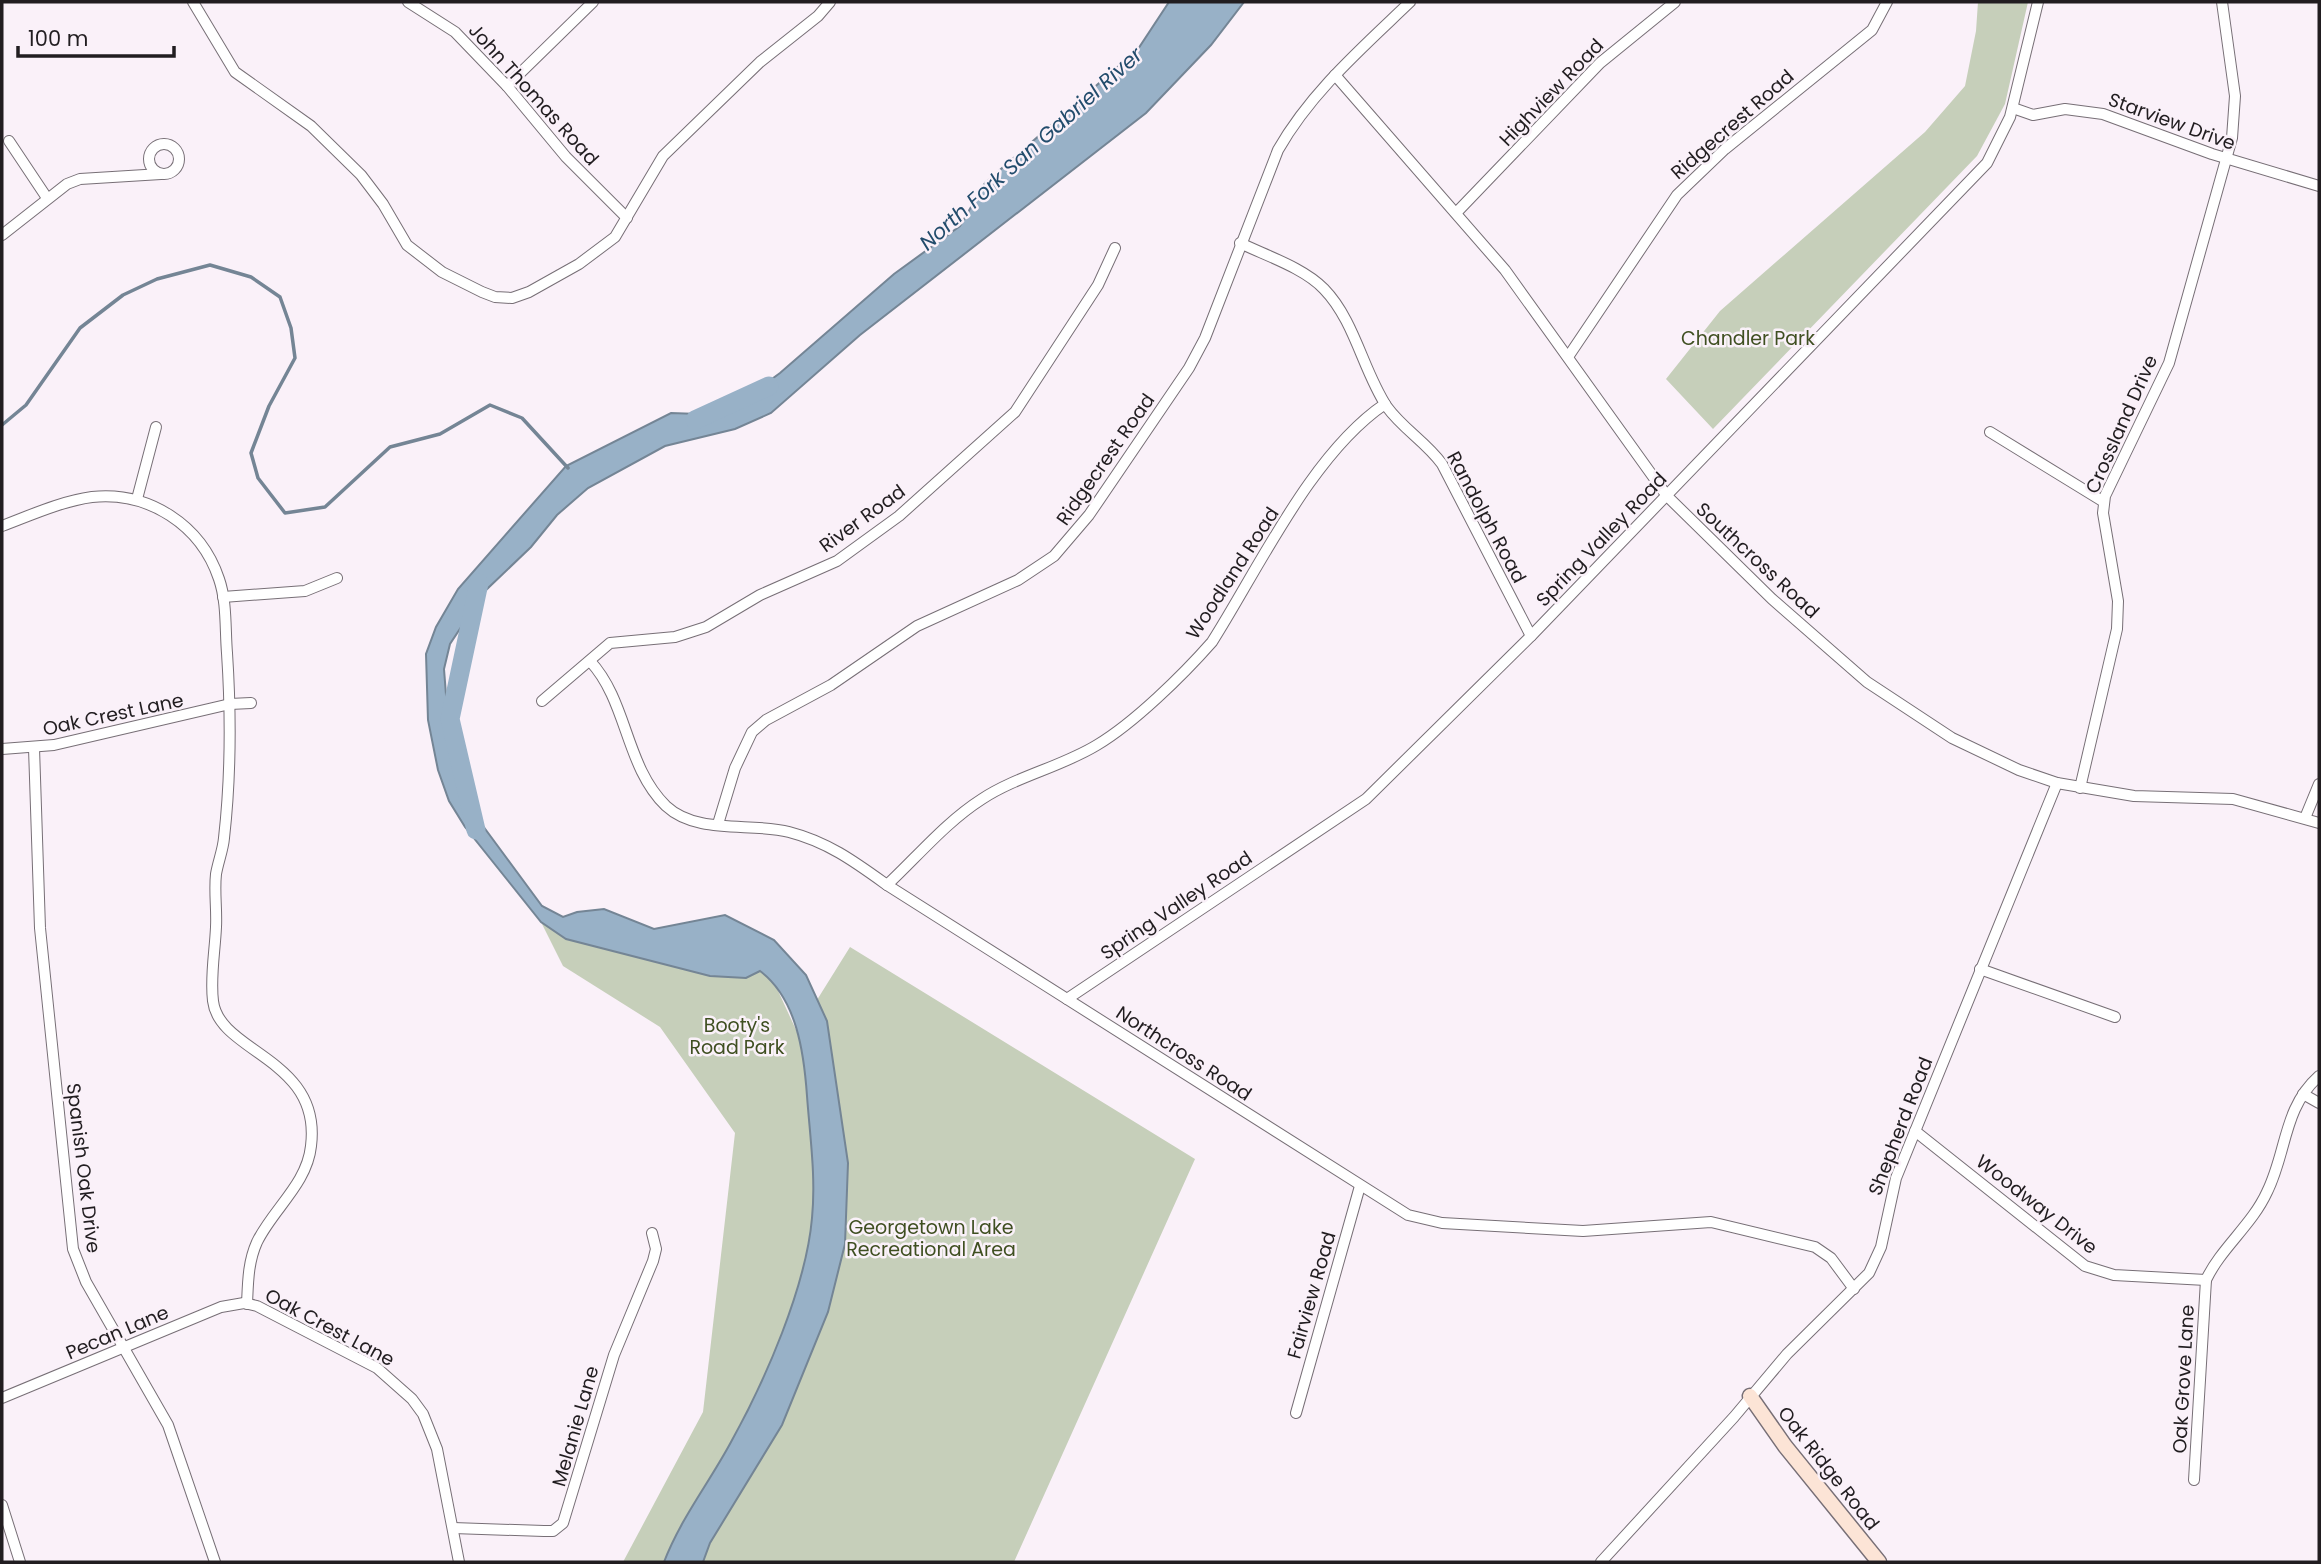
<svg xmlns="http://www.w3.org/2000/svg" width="2321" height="1564" viewBox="0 0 2321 1564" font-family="Poppins,sans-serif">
<rect width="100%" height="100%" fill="#faf1f9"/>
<g fill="#c6cfba">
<polygon points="1978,2 2028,2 2005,104 1977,156 1713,429 1666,379 1720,311 1925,132 1965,86 1976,31"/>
<polygon points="541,922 566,939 710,976 760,971 774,982 797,1032 850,947 1195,1159 1014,1562 623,1562 703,1412 735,1133 660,1027 563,966"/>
</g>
<path fill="#98b1c7" stroke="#748595" stroke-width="2" d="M1169,2H1244L1211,45L1146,113L860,335L771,413L735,429L665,446L588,488L557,515L531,547L485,591L450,644L444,669L450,746L463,796L483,826L542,906L563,917L577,912L604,909L654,929L725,915L774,940L806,975L827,1021L848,1163L845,1244L828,1312L782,1425L710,1543L703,1562H664C681,1518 709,1483 731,1442C765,1381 806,1287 812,1218C816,1177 810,1137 807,1096C804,1053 797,999 760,971L746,978L710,976L566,939L541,922L465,827L449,801L438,770L428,720L426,654L436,627L458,589L566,466L671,413L699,414L735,406L780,373L894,274L960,226L985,183L1138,49Z"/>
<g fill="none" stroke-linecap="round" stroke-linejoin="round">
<polyline stroke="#748595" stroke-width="3.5" points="2,425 26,405 80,328 123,295 157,279 210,265 251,277 280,297 291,328 295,358 269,406 251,453 258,478 285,513 325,507 390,447 440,434 490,405 522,418 568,468"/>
<g stroke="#98b1c7" stroke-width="19">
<polyline points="695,420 769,386"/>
<polyline points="476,830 450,719 479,583"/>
</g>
<defs>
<g id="street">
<polyline points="193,2 235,72 311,126 361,175 383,204 407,245 442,272 482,292 495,297 512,298 529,292 579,264 615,237 663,156 760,62 818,16 830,2"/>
<polyline points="408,2 455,32 507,86 566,157 627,218"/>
<polyline points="1335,75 1505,270 1667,496 1772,599 1867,682 1952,738 2019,770 2057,783 2134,796 2233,799 2319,823"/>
<polyline points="507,86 593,2"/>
<polyline points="2013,108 2033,115 2065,109 2103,114 2212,154 2319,186"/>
<polyline points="9,141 47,198"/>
<circle cx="164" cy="159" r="15"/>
<polyline points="1457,212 1600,63 1675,2"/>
<polyline points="2,235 67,184 80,179 161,174"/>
<path d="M1240,243C1267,256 1304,268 1324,289C1355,321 1363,371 1387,407C1403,429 1426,442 1442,464L1531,636"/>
<polyline points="1568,357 1677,195 1725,149 1872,30 1887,2"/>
<polyline points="1990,432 2104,502"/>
<polyline points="137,499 156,427"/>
<path d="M2,526C31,515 62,501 92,497C149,491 201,525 219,579C227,602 225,629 227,653C231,714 231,776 224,838C223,850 218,862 216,874C214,892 217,909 216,927C215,951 210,977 213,1001C219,1053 322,1058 311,1146C307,1184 273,1209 257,1242C248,1262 248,1282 247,1304"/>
<polyline points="223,597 305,591 337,578"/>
<path d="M590,661C628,702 625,766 666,806C697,835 751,822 789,832C828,842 855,862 887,885L1408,1215L1442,1223L1583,1231L1711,1222L1815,1247L1831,1258L1854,1289"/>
<polyline points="542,701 610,643 675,637 706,627 760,595 837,561 899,516 1015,412 1098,285 1115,248"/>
<polyline points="34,748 40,928 73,1249 86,1282 168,1425 215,1562"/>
<polyline points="2,749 54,745 230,704 251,703"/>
<polyline points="2080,788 2117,629 2118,601 2103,513 2105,496 2169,363 2232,138 2235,96 2222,2"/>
<polyline points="2305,818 2319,784"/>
<path d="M718,824L735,768L752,732L766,720L831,685L917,626L1018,580L1054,556L1089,515L1189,368L1205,338L1278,150C1311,92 1362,48 1410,2"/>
<path d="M887,885C918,856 946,822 982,799C1017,776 1061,767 1097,745C1134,723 1183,675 1212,642C1259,568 1312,453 1385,404"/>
<polyline points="1980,969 2115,1017"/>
<polyline points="1067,999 1366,799 1531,636 1987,163 2010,117 2038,2"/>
<polyline points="2303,1094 2319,1103"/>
<polyline points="1915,1131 2085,1266 2114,1275 2206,1280"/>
<polyline points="2,1398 221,1307 244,1303 257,1306 377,1368 412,1399 423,1414 437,1449 459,1562"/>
<polyline points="1296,1413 1360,1186"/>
<path d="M2194,1480L2206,1280C2221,1248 2252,1225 2267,1192C2287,1152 2283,1108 2319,1076"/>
<polyline points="2,1505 20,1562"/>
<polyline points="453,1528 544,1531 553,1531 563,1523 614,1355 653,1261 656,1249 652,1233"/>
<polyline points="1601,1562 1734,1417 1787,1354 1869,1273 1881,1247 1896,1178 2057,783"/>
</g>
<polyline id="secondary" points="1750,1396 1785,1446 1879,1562"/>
</defs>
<use href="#street" stroke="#776f76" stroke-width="12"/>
<use href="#secondary" stroke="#776f76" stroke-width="17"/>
<use href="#street" stroke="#fff" stroke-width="10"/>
<use href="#secondary" stroke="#fce4d6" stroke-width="14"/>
</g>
<g text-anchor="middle" stroke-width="5" stroke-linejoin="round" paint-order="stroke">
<g font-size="19" fill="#211d20" stroke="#faf1f9">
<text transform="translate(1551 92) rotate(-46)" y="7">Highview Road</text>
<text transform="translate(534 94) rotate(48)" y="7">John Thomas Road</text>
<text transform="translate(2172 121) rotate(20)" y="7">Starview Drive</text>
<text transform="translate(1732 124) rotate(-41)" y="7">Ridgecrest Road</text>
<text transform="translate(2121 424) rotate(-66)" y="7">Crossland Drive</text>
<text transform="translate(1105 459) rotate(-55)" y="7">Ridgecrest Road</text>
<text transform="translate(1487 517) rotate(62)" y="7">Randolph Road</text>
<text transform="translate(862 518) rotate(-36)" y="7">River Road</text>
<text transform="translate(1601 539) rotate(-46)" y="7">Spring Valley Road</text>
<text transform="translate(1758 560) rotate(43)" y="7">Southcross Road</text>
<text transform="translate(1232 573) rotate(-57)" y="7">Woodland Road</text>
<text transform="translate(113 714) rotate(-12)" y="7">Oak Crest Lane</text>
<text transform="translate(1176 905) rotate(-34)" y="7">Spring Valley Road</text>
<text transform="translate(1184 1053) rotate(33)" y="7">Northcross Road</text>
<text transform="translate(1900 1126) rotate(-69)" y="7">Shepherd Road</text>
<text transform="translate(84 1168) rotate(83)" y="7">Spanish Oak Drive</text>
<text transform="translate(2037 1204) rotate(38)" y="7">Woodway Drive</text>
<text transform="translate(1311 1295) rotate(-74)" y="7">Fairview Road</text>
<text transform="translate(330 1327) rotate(28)" y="7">Oak Crest Lane</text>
<text transform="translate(117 1332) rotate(-23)" y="7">Pecan Lane</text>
<text transform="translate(2183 1379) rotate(-87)" y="7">Oak Grove Lane</text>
<text transform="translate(575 1426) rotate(-74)" y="7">Melanie Lane</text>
<text transform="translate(1829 1468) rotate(52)" y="7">Oak Ridge Road</text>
</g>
<g font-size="19" fill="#3f4f21" stroke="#faf1f9">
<text x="1748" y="345">Chandler Park</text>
<text x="737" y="1032">Booty's<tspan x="737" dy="22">Road Park</tspan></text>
<text x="931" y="1234">Georgetown Lake<tspan x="931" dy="22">Recreational Area</tspan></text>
</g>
<g font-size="21" font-style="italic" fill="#224c6c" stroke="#faf1f9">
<text transform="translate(1031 149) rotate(-42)" y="7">North Fork San Gabriel River</text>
</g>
</g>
<rect width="2321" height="1564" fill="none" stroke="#211d20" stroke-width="7"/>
<path d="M18 46v10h156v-10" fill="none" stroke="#211d20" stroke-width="3.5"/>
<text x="28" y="46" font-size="21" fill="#211d20" stroke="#faf1f9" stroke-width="5" paint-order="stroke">100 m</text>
</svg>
